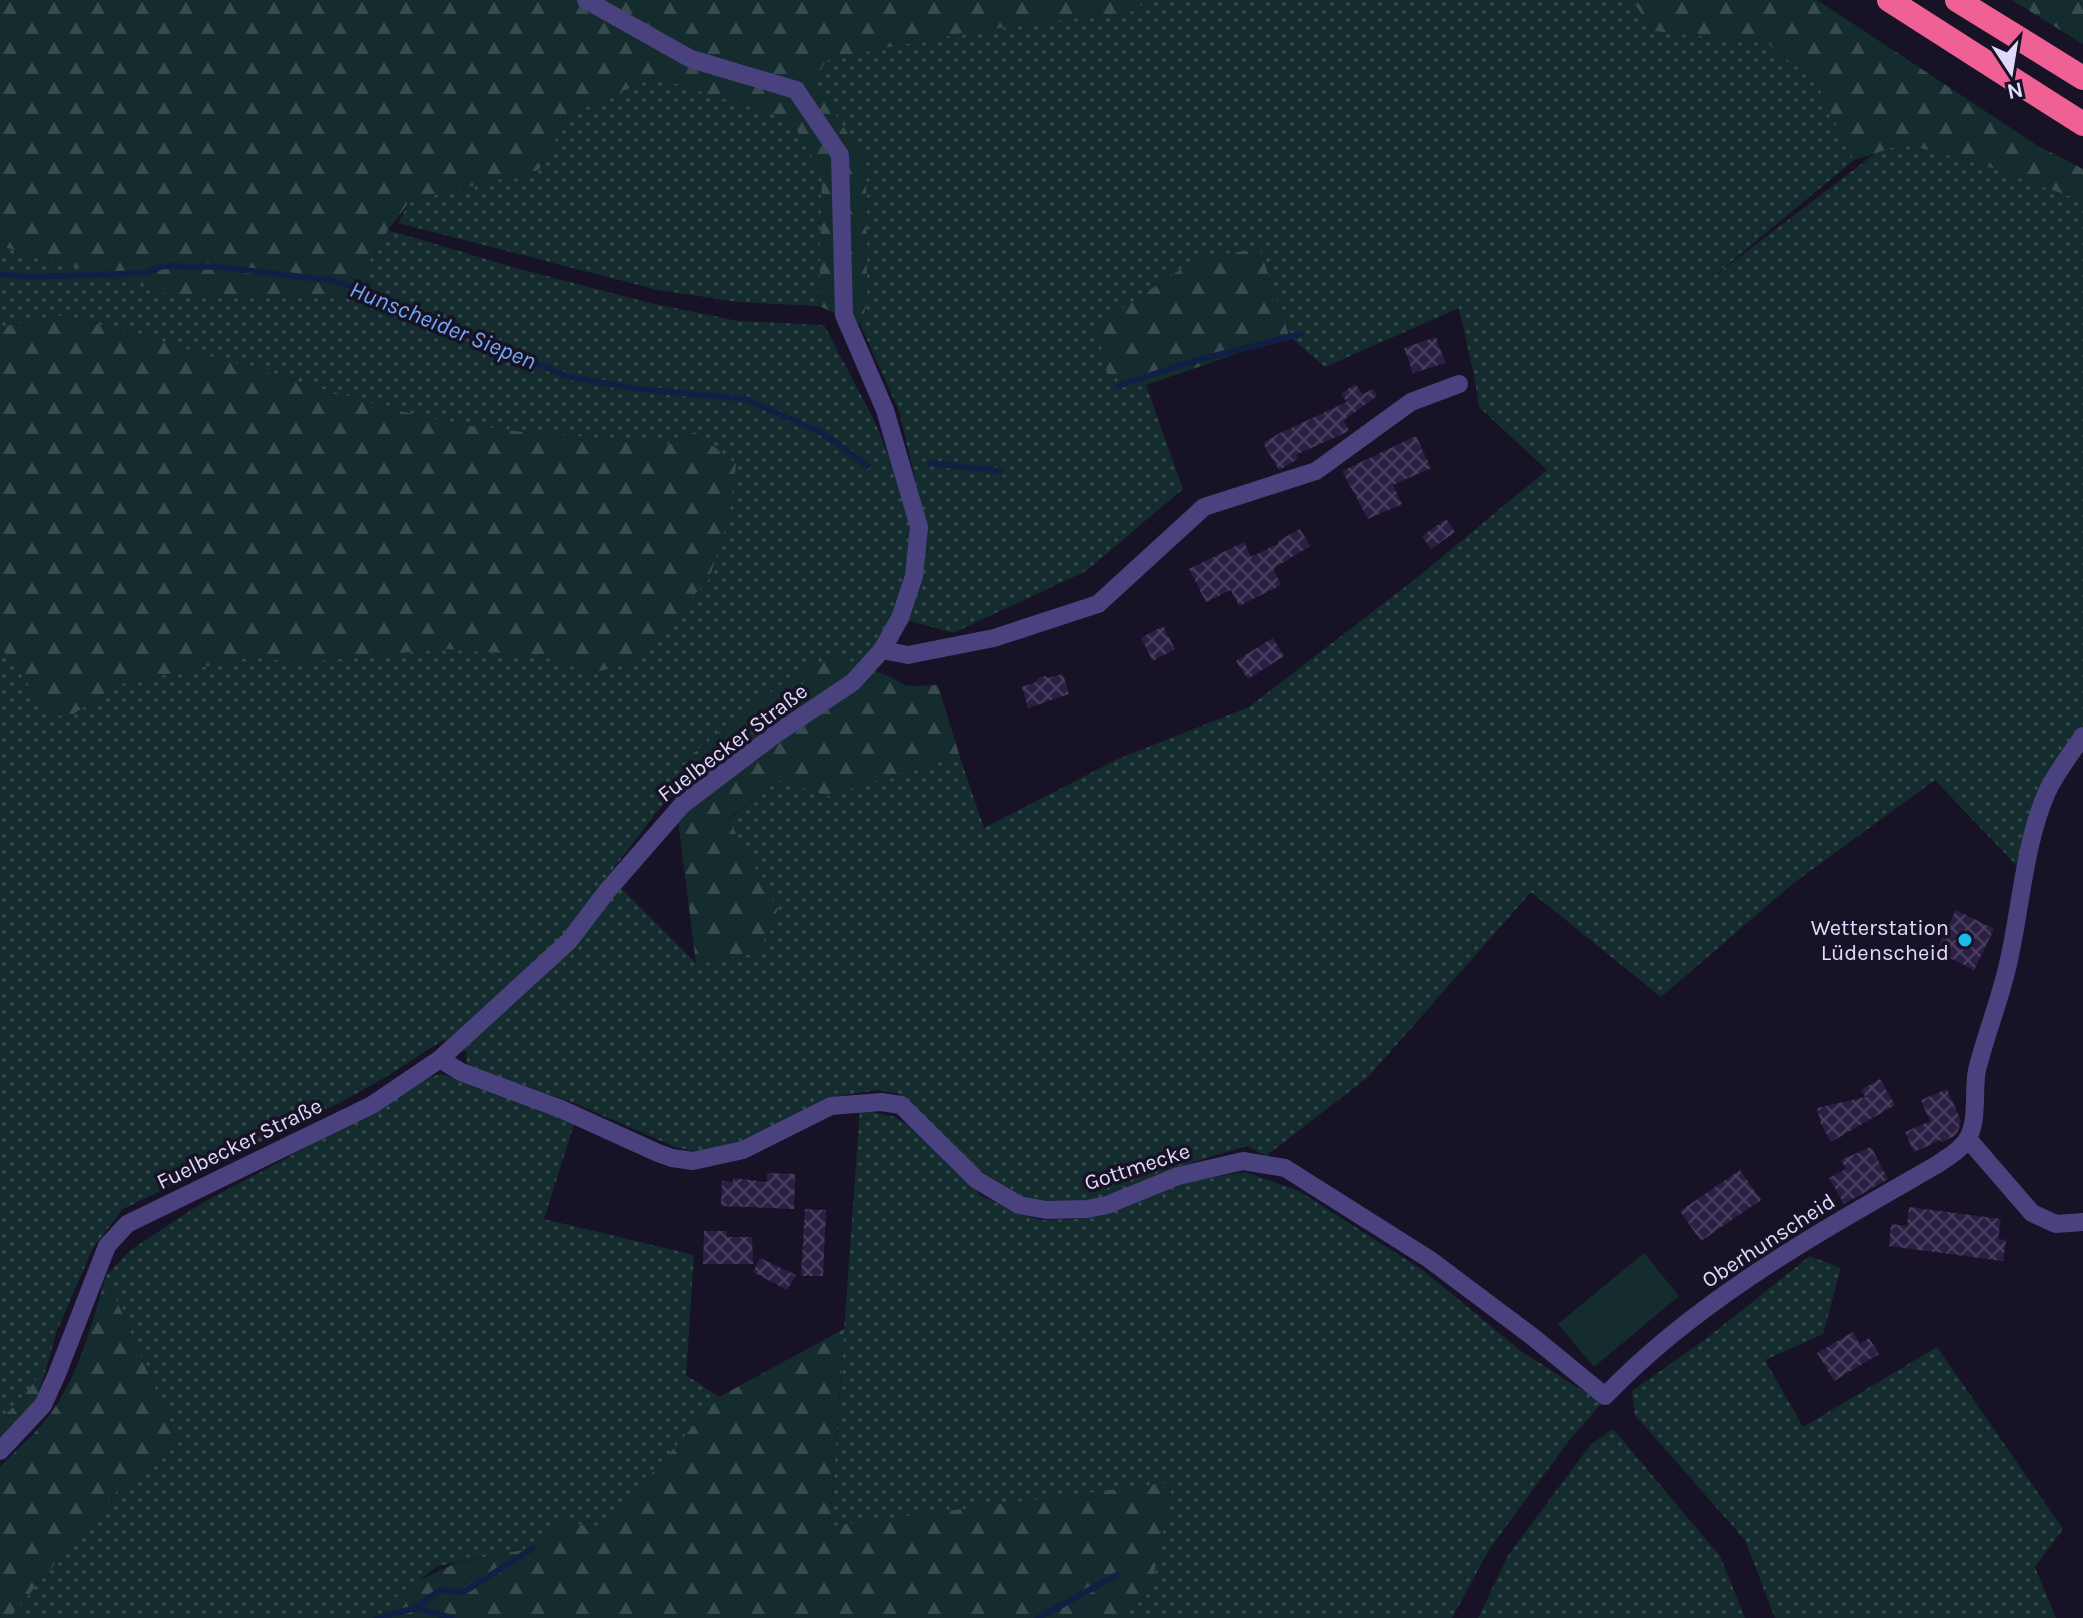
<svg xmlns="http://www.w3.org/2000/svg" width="2083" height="1618" viewBox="0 0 2083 1618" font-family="Karla,sans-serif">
<defs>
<pattern id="grass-dots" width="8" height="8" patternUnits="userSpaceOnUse" patternTransform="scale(2)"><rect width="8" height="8" fill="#152c2e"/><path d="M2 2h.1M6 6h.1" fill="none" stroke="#374a4d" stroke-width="1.8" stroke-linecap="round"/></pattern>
<pattern id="forest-firs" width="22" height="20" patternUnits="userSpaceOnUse" patternTransform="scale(2)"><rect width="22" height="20" fill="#152c2e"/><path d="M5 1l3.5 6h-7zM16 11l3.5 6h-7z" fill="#374a4d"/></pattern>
<pattern id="building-cross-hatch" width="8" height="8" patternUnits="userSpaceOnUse" patternTransform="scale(2)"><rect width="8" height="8" fill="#2b1f44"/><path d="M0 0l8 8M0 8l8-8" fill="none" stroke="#493f60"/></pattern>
</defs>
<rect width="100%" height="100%" fill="#171225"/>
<g fill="url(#grass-dots)">
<polygon points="1144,0 1632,0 1653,31 1767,43 1816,82 1854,160 1708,281 1877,152 1903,144 1972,161 2083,201 2083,728 2019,868 1935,780 1795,882 1661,997 1531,892 1368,1077 1266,1156 1247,1146 1174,1168 1106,1197 1086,1202 1046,1203 1023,1198 972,1165 899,1094 878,1090 837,1096 730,1146 699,1152 675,1147 574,1103 467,1066 466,1051 461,1048 621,888 696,963 758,953 778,909 728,820 778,780 828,796 959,754 984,828 1118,759 1249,707 1414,580 1547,470 1479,407 1475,380 1459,308 1325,367 1289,336 1260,250 1108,376 1146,385 1183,489 1086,571 953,633 900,618 862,673 796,673 691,755 676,792 663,804 561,937 446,1041 443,1040 384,1078 345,1100 123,1209 93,1248 56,1333 45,1373 42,1371 23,1397 0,1420 0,645 66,719 116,685 256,656 296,663 443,649 550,656 588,674 632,663 695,432 668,444 514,431 455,424 388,408 110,327 59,316 0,327 0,246 183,298 348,297 388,230 516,268 650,303 738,321 824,325 873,418 919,527 927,529 899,411 860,324 867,304 866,162 811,78 829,59 967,32 1134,11"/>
<polygon points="655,77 791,119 822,174 819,306 738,302 658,290 398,223 410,201 539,170 569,115"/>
<polygon points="441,1074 575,1121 544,1219 694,1255 686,1375 719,1397 602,1530 566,1521 533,1548 438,1566 394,1599 393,1611 373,1618 9,1618 115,1493 158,1461 178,1441 106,1276 129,1251 202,1203 298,1152 422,1079"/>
<polygon points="860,1109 895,1117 917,1131 954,1170 982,1196 1016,1212 1040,1220 1076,1219 1103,1214 1180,1183 1245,1172 1299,1191 1424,1271 1521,1351 1602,1403 1571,1438 1490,1548 1452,1618 1116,1618 1151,1590 1172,1483 830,1527"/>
<polygon points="1810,1256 1841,1268 1823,1334 1765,1360 1803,1427 1937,1347 2063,1529 2035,1567 2056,1618 1775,1618 1745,1540 1635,1415 1632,1391 1707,1338"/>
<polygon points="1613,1429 1720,1556 1745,1618 1478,1618 1509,1554 1591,1444"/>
</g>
<g fill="url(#forest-firs)">
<polygon points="0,0 1144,0 1135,11 967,32 829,59 812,78 866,162 867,304 860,324 819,306 822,174 791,120 655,77 569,115 539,170 410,201 388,230 348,297 183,298 0,246"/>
<polygon points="1632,0 1817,0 2038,146 2083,169 2083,201 1972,161 1904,144 1854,160 1816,82 1767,43 1653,31"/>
<polygon points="2012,0 2083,0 2083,44"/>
<polygon points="1260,249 1289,336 1146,385 1108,376 1096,326 1199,257"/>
<polygon points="59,316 110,327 388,408 455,424 514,431 668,444 695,432 736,464 729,518 709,579 632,663 588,674 550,656 443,649 296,663 256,656 116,685 66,719 46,708 0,646 0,327"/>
<polygon points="838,656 886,675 907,686 938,685 959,754 828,796 778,780 728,819 778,909 758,953 696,963 675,797 691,755 796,673"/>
<path d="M106,1276L178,1441L158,1461L115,1493L9,1618H0V1467C16,1450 37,1433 51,1413C80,1373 92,1322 106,1276Z"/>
<polygon points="844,1329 830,1526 1172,1482 1151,1590 1116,1618 387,1618 393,1615 394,1599 416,1582 456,1563 533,1548 566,1521 602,1530 719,1397"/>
<polygon points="42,1371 45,1373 35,1402 0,1438 0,1420 23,1397"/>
</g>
<polygon fill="#152c2e" points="1644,1253 1679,1296 1594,1367 1558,1324"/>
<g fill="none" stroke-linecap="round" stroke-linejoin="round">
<g stroke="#121f44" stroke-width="6">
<polyline points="0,274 28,277 146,273 163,266 220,267 336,281 374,295 506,352 570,377 638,389 746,399 824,434 867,466"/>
<polyline points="1118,386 1190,362 1301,334"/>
<polyline points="930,463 1000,471"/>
<polyline points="415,1608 440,1590 464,1592 533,1548"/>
<polyline points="378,1618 415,1608 452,1618"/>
<polyline points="1038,1618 1117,1575"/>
</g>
</g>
<g fill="url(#building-cross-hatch)">
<polygon points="1436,337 1445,363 1413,373 1404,348"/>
<polygon points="1355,384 1363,394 1373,389 1377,396 1344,420 1349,431 1296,455 1298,459 1279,470 1263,443 1280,433 1347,402 1341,394"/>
<polygon points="1416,436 1431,468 1393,485 1402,504 1368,519 1342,471"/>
<polygon points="1446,519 1455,532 1431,549 1422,536"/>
<polygon points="1300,529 1310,546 1273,569 1281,585 1239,606 1231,590 1206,602 1189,569 1244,542 1251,557 1279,543 1278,541"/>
<polygon points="1163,626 1175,649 1153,661 1141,638"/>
<polygon points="1273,638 1284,656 1248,679 1236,661"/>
<polygon points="1063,674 1069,694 1028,708 1022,687 1036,682 1038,678 1045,676 1048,678"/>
<polygon points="1956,910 1994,929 1974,970 1936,951"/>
<polygon points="1880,1079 1895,1105 1831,1142 1821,1124 1817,1108 1866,1097 1861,1090"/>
<polygon points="1947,1089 1961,1121 1958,1131 1954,1136 1942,1142 1941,1140 1914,1152 1905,1132 1930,1121 1921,1100"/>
<polygon points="1871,1147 1888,1179 1844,1204 1829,1178 1846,1169 1841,1160"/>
<polygon points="1740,1170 1761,1200 1701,1241 1680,1211"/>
<polygon points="767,1173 795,1174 794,1209 721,1206 722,1181 733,1182 733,1178 767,1182"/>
<polygon points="1909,1207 2001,1219 1998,1239 2006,1240 2003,1261 1889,1246 1891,1224 1907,1226"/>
<polygon points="805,1209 826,1210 823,1276 801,1276"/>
<polygon points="704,1231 727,1231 727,1237 752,1237 753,1264 703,1264"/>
<polygon points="760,1258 796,1275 787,1290 753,1272"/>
<polygon points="1853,1332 1860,1344 1869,1338 1879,1354 1834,1381 1817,1353"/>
</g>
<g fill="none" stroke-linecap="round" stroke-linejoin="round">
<g stroke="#4a417f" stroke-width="18">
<polyline points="882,650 908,655 994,638 1098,604 1204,507 1316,471 1411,402 1459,384"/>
<path d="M440,1059L461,1072L561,1109L658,1153L672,1158L693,1161L743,1150L831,1106L881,1102L901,1105L977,1180L1019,1205L1046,1210L1087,1209L1107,1205L1178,1176L1243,1161L1285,1168L1429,1259L1533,1337L1605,1396C1700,1297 1820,1232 1938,1164C1949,1156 1963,1149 1969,1136C1978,1118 1973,1090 1977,1070C1986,1034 2000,1000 2008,964C2021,909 2024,844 2047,792C2056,772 2071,754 2083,736"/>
<polyline points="1968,1139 2032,1213 2056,1224 2083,1222"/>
<polyline points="0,1451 43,1405 57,1374 107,1246 127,1224 372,1105 440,1059 569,941 607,891 682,805 773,736 853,682 882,650 900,618 914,576 919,527 885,410 844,315 840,155 796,90 691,59 586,0"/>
</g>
<g stroke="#ef6095" stroke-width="24">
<polyline points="1889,0 2083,124"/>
<polyline points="1957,0 2083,78"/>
</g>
</g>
<circle fill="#18bce8" stroke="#171225" stroke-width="3" cx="1965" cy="940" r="8"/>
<g text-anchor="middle" stroke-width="7" stroke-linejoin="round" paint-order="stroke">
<g font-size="22" fill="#e1d9fb" stroke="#171225">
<text transform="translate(732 742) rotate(-37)" y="8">Fuelbecker Straße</text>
<text transform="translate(239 1143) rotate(-26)" y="8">Fuelbecker Straße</text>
<text transform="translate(1137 1166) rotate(-18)" y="8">Gottmecke</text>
<text transform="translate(1768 1240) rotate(-33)" y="8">Oberhunscheid</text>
</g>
<g font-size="22" fill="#e1d9fb" stroke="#171225" text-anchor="end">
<text x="1949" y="935">Wetterstation<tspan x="1949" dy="25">Lüdenscheid</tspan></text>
</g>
<g font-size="24" font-style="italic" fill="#72a8f1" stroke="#171225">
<text transform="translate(443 325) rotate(22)" y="8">Hunscheider Siepen</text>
</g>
</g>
<g transform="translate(2011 72) rotate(168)" stroke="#171225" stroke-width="6" paint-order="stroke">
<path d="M0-6L14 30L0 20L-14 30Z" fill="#e1d9fb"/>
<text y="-12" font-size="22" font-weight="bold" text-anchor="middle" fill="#e1d9fb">N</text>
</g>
</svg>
